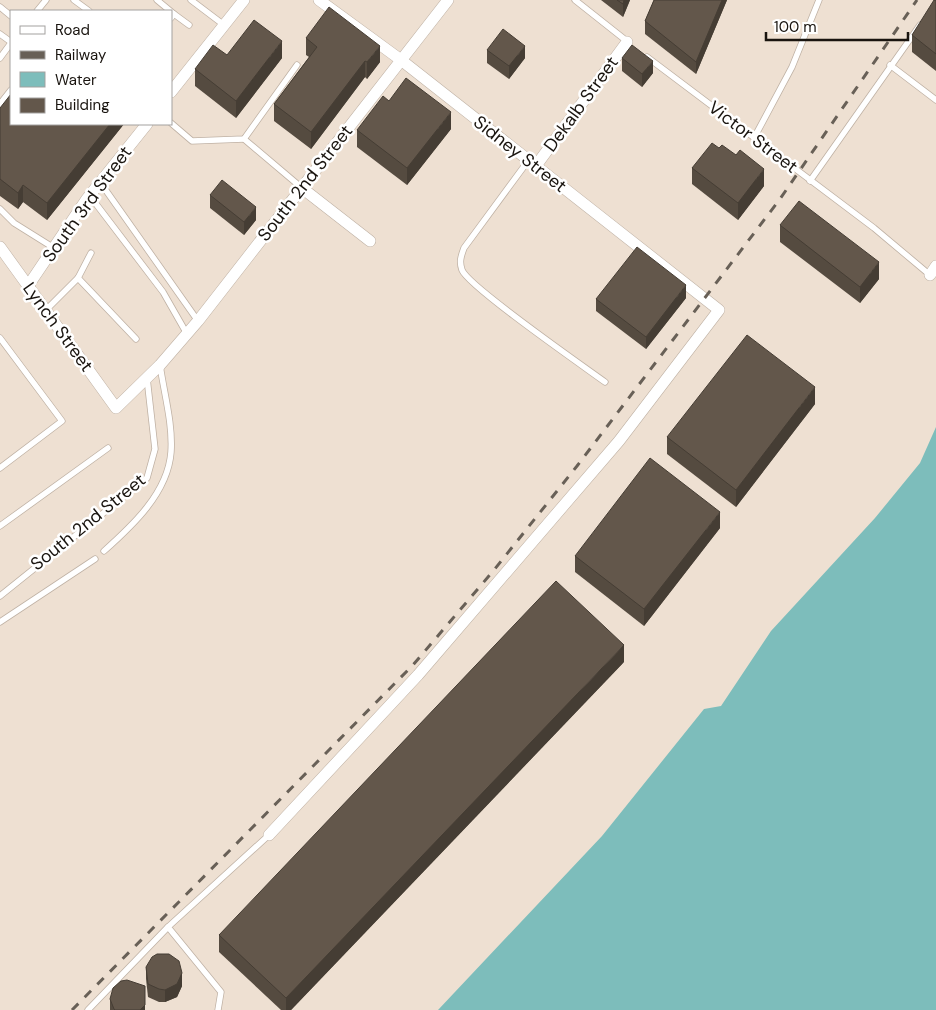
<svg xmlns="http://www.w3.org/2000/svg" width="936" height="1010" viewBox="0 0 936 1010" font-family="'DM Sans',sans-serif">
<rect width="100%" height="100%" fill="#eee0d2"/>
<polygon fill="#7dbdbb" points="936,427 936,1010 438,1010 602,836 704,709 721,706 771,631 875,518 920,463"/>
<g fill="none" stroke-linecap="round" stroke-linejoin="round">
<defs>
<g id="lane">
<polyline points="74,0 89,11"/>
<polyline points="157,0 174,14 171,18"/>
<polyline points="191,0 224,25"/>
<polyline points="575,0 628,42"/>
<polyline points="0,7 11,16"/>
<polyline points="37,11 46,0"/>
<polyline points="174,14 189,25"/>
<polyline points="0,34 11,42"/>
<polyline points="647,57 874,228 930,275"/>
<polyline points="0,58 11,43"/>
<polyline points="890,65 936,100"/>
<polyline points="0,104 11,90"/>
<polyline points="171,123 192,141 244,139 297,65"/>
<polyline points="754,138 792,67 819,0"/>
<polyline points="244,139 302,188"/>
<path d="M528,161L464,248C461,256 459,262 462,270C468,286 583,366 605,382"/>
<polyline points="810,181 920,25"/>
<polyline points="100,182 198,321"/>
<polyline points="90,196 163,292 187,334"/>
<polyline points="0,209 14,223 54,248"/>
<polyline points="78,278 91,253"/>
<polyline points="46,310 78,278 136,339"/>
<polyline points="0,338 62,421 0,468"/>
<polyline points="0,526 108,448"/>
<path d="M104,551C132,526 168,493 171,452C173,424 164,393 160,365"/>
<polyline points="0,596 147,478 155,449 147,378"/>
<polyline points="0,622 95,559"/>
<polyline points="88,1010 168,927"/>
<polyline points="218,1010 221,992 168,927 269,835"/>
</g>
<g id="street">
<polyline points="171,92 244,0"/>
<polyline points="535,167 627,42"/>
<polyline points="302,188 370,241"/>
<polyline points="0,247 116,408 160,365 198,321 448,0"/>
<polyline points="930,275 936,266"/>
<polyline points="28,286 86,200 147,124"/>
<polyline points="269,835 418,675 619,441 719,310 401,60 319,0"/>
</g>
</defs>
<use href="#lane" stroke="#bfb1a4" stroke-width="7"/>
<use href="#street" stroke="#bfb1a4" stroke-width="12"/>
<use href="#lane" stroke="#fff" stroke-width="5.5"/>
<use href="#street" stroke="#fff" stroke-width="11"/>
<polyline stroke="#686057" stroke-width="3" stroke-dasharray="9 9" stroke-linecap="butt" points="72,1010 413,665 494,570 577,466 780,199 917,0"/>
</g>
<g fill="#554b40">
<polygon points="601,0 630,0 623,17"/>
<polygon points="654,0 727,0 696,74 645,34 645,21"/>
<polygon points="936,0 936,71 912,52 912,35"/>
<polygon points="306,38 380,62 367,79 365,77 311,149 274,121 274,104 309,57 306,55"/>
<polygon points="487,50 525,58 509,79 487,63"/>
<polygon points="227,55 282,58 236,118 195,86 195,69"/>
<polygon points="622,58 653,73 642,87 622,71"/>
<polygon points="0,108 11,124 124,124 47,220 23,202 18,209 0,196"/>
<polygon points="451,129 407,185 357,147 357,130"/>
<polygon points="719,148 764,186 738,220 692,184 692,168"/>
<polygon points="210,195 256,220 244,235 210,208"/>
<polygon points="780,225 879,279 860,303 780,242"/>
<polygon points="686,298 646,349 596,311 596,299"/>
<polygon points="815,404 736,507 667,454 667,437"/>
<polygon points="720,528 644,626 575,572 575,556"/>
<polygon points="624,662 291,1010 281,1010 219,952 219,935"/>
<polygon points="146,967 182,986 177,997 165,1002 159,1002 148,997 146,979"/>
<polygon points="145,986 145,1010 110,1010 110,999"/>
</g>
<g fill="#453d34">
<polygon points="624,0 630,0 623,17 623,4"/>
<polygon points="722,0 727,0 696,74 696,62"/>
<polygon points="282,41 282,58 236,118 236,101"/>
<polygon points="380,46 380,62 367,79 367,62"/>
<polygon points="525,46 525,58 509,79 509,66"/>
<polygon points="365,61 365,77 311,149 311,132"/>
<polygon points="653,61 653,73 642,87 642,74"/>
<polygon points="451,112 451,129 407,185 407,168"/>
<polygon points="110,124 124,124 47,220 47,203"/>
<polygon points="764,169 764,186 738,220 738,203"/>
<polygon points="23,185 23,202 18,209 18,193"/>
<polygon points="256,207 256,220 244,235 244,222"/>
<polygon points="879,262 879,279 860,303 860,287"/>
<polygon points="686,285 686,298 646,349 646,337"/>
<polygon points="815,387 815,404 736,507 736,490"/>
<polygon points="720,512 720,528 644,626 644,609"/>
<polygon points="624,645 624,662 291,1010 286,1010 286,998"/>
<polygon points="182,973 182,986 177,997 165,1002 165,990"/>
<polygon points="145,986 145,1010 140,1010"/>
</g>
<g fill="#63574b" stroke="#453d34">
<polygon points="617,0 624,0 623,4"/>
<polygon points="654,0 722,0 696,62 645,21"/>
<polygon points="934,0 936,0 936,54 912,35"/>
<polygon points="329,7 380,46 367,62 365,61 311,132 274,104 317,47 306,38"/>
<polygon points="254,20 282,41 236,101 195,69 213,45 227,55"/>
<polygon points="503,29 525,46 509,66 487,50"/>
<polygon points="632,45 653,61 642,74 622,58"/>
<polygon points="406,78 451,112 407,168 357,130 383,96 389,101"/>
<polygon points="11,94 11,124 110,124 47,203 23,185 18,193 0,179 0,108"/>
<polygon points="712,143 719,148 722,145 736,155 740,150 764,169 738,203 692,168"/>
<polygon points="222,180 256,207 244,222 210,195"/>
<polygon points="799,201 879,262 860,287 780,225"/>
<polygon points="637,247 686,285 646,337 596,299"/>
<polygon points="747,335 815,387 736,490 667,437"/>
<polygon points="650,458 720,512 644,609 575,556"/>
<polygon points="556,581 624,645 286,998 219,935"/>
<polygon points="157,954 169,954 179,961 182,973 177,984 165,990 159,989 148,984 146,967 152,957"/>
<polygon points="127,980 145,986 145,1005 140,1010 115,1010 114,1009 110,999 113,988 121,981"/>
</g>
<g text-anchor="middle" stroke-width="5" stroke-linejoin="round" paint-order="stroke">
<g font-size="18" fill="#19140f" stroke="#fff">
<text transform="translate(581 104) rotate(-54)" y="6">Dekalb Street</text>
<text transform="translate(753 137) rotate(37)" y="6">Victor Street</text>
<text transform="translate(520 154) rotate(38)" y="6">Sidney Street</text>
<text transform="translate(305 183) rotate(-52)" y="6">South 2nd Street</text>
<text transform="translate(87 204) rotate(-54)" y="6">South 3rd Street</text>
<text transform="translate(58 327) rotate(54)" y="6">Lynch Street</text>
<text transform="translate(88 522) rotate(-39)" y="6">South 2nd Street</text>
</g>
</g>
<rect x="10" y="10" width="162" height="115" fill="#ffffff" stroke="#a3a19f"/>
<rect x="20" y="26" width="25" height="8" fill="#ffffff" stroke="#a3a19f"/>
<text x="55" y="35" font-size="15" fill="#19140f">Road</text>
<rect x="20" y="51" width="25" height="8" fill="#686057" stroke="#a3a19f"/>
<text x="55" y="60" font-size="15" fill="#19140f">Railway</text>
<rect x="20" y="72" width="25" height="15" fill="#7dbdbb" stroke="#a3a19f"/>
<text x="55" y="85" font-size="15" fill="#19140f">Water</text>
<rect x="20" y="98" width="25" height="15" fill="#63574b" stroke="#a3a19f"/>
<text x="55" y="110" font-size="15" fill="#19140f">Building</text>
<path d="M766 32v8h142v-8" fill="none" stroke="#19140f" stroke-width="2.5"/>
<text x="774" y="32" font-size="15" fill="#19140f" stroke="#ffffff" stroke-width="4" paint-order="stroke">100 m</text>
</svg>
